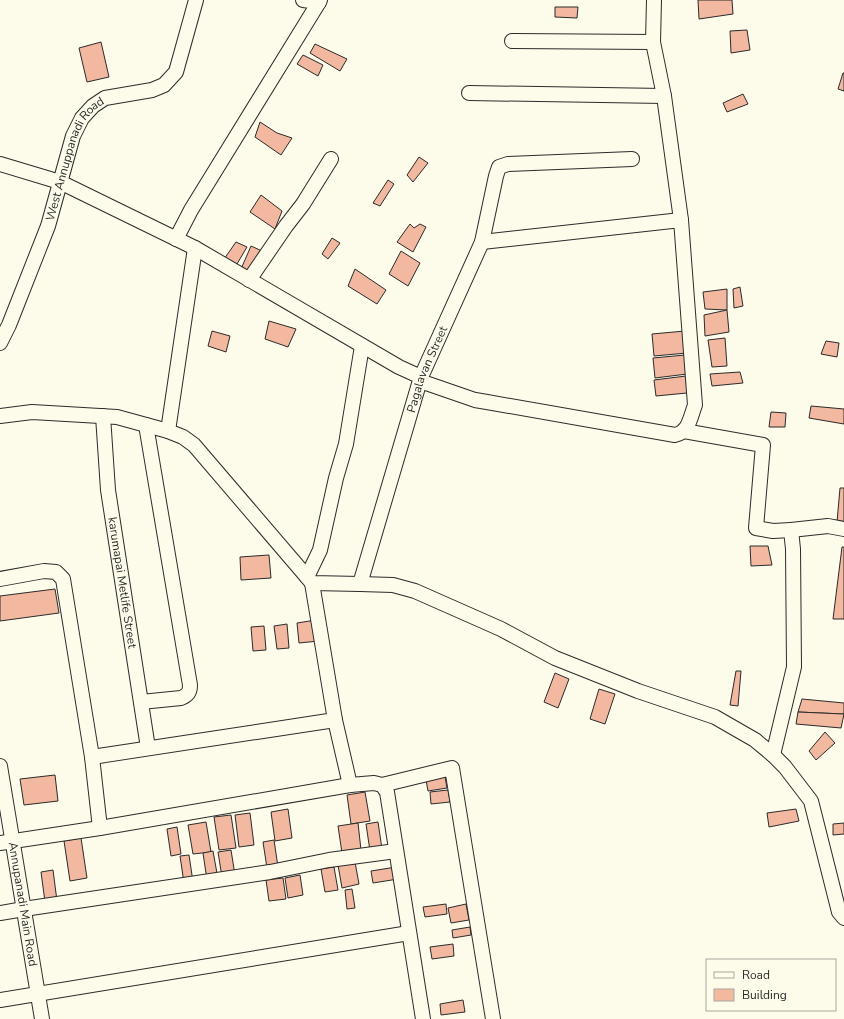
<svg xmlns="http://www.w3.org/2000/svg" width="844" height="1019" viewBox="0 0 844 1019" font-family="'Nunito Sans',sans-serif">
<rect width="100%" height="100%" fill="#fdfbea"/>
<g fill="#f2b8a0" stroke="#2b2b2b">
<polygon points="698,0 732,0 733,14 699,19"/>
<polygon points="555,7 578,7 577,18 555,17"/>
<polygon points="747,30 750,50 731,53 730,31"/>
<polygon points="101,42 109,77 87,82 79,48"/>
<polygon points="315,44 347,59 340,71 310,53"/>
<polygon points="303,55 323,65 318,76 297,64"/>
<polygon points="843,73 844,73 844,91 838,89"/>
<polygon points="743,94 748,104 727,112 723,103"/>
<polygon points="260,122 277,133 292,138 281,155 255,137"/>
<polygon points="419,157 428,163 413,182 407,175"/>
<polygon points="388,180 394,184 380,206 373,203"/>
<polygon points="261,195 282,211 275,229 250,212"/>
<polygon points="410,224 414,228 420,224 426,227 413,252 397,242"/>
<polygon points="332,238 340,243 328,259 322,254"/>
<polygon points="236,242 247,247 234,269 222,262"/>
<polygon points="251,246 262,251 249,273 241,269"/>
<polygon points="401,251 420,263 408,286 389,274"/>
<polygon points="355,269 386,290 377,304 348,286"/>
<polygon points="740,287 743,306 734,308 733,289"/>
<polygon points="727,289 727,310 705,309 703,292"/>
<polygon points="727,310 729,332 705,336 704,315"/>
<polygon points="269,321 296,329 288,347 265,339"/>
<polygon points="212,331 230,336 226,352 208,346"/>
<polygon points="685,331 687,353 654,356 652,334"/>
<polygon points="725,338 727,366 712,367 708,340"/>
<polygon points="826,341 839,343 837,357 821,354"/>
<polygon points="685,355 687,374 655,378 653,358"/>
<polygon points="740,372 743,383 712,386 710,374"/>
<polygon points="686,376 687,393 656,396 654,380"/>
<polygon points="811,406 844,409 844,424 809,418"/>
<polygon points="771,412 786,413 785,427 769,427"/>
<polygon points="840,488 844,488 844,523 837,522"/>
<polygon points="750,546 768,546 772,565 751,566"/>
<polygon points="842,547 844,547 844,619 833,619"/>
<polygon points="269,555 271,578 241,580 240,557"/>
<polygon points="55,589 59,613 0,621 0,596"/>
<polygon points="316,620 319,641 299,643 297,623"/>
<polygon points="287,624 289,648 277,649 274,626"/>
<polygon points="264,626 266,650 253,651 251,627"/>
<polygon points="736,671 741,671 738,706 730,705"/>
<polygon points="555,673 569,679 558,708 544,702"/>
<polygon points="599,689 615,694 605,724 590,719"/>
<polygon points="802,699 844,703 844,714 798,712"/>
<polygon points="798,712 844,714 841,728 796,724"/>
<polygon points="825,732 835,743 816,760 809,751"/>
<polygon points="55,775 58,801 24,805 20,779"/>
<polygon points="445,777 447,788 428,791 426,780"/>
<polygon points="448,790 450,802 431,804 430,792"/>
<polygon points="365,792 370,821 351,824 347,795"/>
<polygon points="288,809 292,838 275,841 271,812"/>
<polygon points="796,809 799,821 769,827 767,813"/>
<polygon points="250,813 254,845 239,847 235,815"/>
<polygon points="231,815 236,848 219,850 214,817"/>
<polygon points="206,822 211,852 193,854 188,825"/>
<polygon points="378,822 382,849 370,851 366,824"/>
<polygon points="358,823 361,850 342,853 338,826"/>
<polygon points="844,823 844,834 833,835 833,824"/>
<polygon points="177,827 181,854 171,856 167,829"/>
<polygon points="81,838 87,878 70,881 64,841"/>
<polygon points="274,840 278,867 267,868 263,842"/>
<polygon points="231,850 235,875 222,877 218,852"/>
<polygon points="213,851 218,879 207,880 203,853"/>
<polygon points="189,855 193,882 184,883 180,856"/>
<polygon points="355,862 359,884 342,888 338,865"/>
<polygon points="334,867 338,890 325,892 321,869"/>
<polygon points="396,867 398,879 373,883 371,871"/>
<polygon points="53,870 57,901 45,902 41,872"/>
<polygon points="300,875 303,895 288,898 285,878"/>
<polygon points="283,878 286,899 269,901 266,880"/>
<polygon points="352,889 355,908 347,909 345,890"/>
<polygon points="446,904 447,914 425,917 423,907"/>
<polygon points="466,904 469,920 451,923 448,908"/>
<polygon points="470,927 471,935 453,938 452,930"/>
<polygon points="453,944 454,956 432,959 430,947"/>
<polygon points="463,1000 465,1012 441,1015 440,1004"/>
</g>
<g fill="none" stroke-linecap="round" stroke-linejoin="round">
<defs>
<g id="minor">
<polyline points="303,0 319,2 320,0"/>
<polyline points="654,0 653,42 664,96 681,220"/>
<polyline points="512,41 653,42"/>
<polyline points="469,93 664,96"/>
<polyline points="0,164 60,182 195,248 399,367 421,377"/>
<polyline points="176,239 191,210 319,2"/>
<polyline points="249,280 286,226 303,204 331,159"/>
<path id="s1" d="M0,343L9,325L48,226L73,136L82,118L93,106L105,98L152,90L164,85L176,72L196,0"/>
<path d="M420,381L475,400L487,402L675,435C689,432 690,418 695,405L681,220L482,242"/>
<polyline points="0,416 32,412 117,417 168,431 183,437 194,445 307,577 312,583 360,584 393,585 415,591 501,629 555,658 638,691 715,717 755,740 773,755 785,767 811,801 839,912 844,918"/>
<path id="s2" d="M103,416L108,490L148,748"/>
<polyline points="168,431 195,248"/>
<polyline points="684,431 763,445 756,528 773,531 791,530"/>
<polyline points="307,577 320,550 336,478 346,444 362,346"/>
<polyline points="0,579 44,571 56,572 63,579 92,757 100,828"/>
<polyline points="312,583 335,720 350,785 374,783 382,785 387,792 423,1019"/>
<path id="s3" d="M360,584L421,377L482,242L496,176L499,167L508,164L632,159"/>
<path d="M141,702L181,698C188,695 190,692 190,685L146,425"/>
<polyline points="773,755 794,667 793,549 791,530 828,526 844,529"/>
<polyline points="92,757 335,720"/>
<path id="s4" d="M0,766L42,1019"/>
<polyline points="382,785 452,768 493,1019"/>
<polyline points="0,843 100,828 350,785"/>
<polyline points="0,913 24,909 270,872 329,860 396,851"/>
<polyline points="0,1000 409,933"/>
</g>
</defs>
<use href="#minor" stroke="#2b2b2b" stroke-width="16"/>
<use href="#minor" stroke="#fdfbea" stroke-width="14"/>
</g>
<g text-anchor="middle" stroke-width="3" stroke-linejoin="round" paint-order="stroke">
<g font-size="12" fill="#2b2b2b" stroke="#fdfbea">
<text dy="4" stroke="none"><textPath href="#s1" startOffset="200">West Annuppanadi Road</textPath></text>
<text dy="4" stroke="none"><textPath href="#s3" startOffset="225">Pagalavan Street</textPath></text>
<text dy="4" stroke="none"><textPath href="#s2" startOffset="168">karumapai Metlife Street</textPath></text>
<text dy="4" stroke="none"><textPath href="#s4" startOffset="140">Annupanadi Main Road</textPath></text>
</g>
</g>
<rect x="706" y="959" width="130" height="52" fill="#fdfbea" stroke="#a9a89e"/>
<rect x="714" y="972" width="20" height="6" fill="#fdfbea" stroke="#a9a89e"/>
<text x="742" y="979" font-size="12" fill="#2b2b2b">Road</text>
<rect x="714" y="989" width="20" height="12" fill="#f2b8a0" stroke="#a9a89e"/>
<text x="742" y="999" font-size="12" fill="#2b2b2b">Building</text>
</svg>
